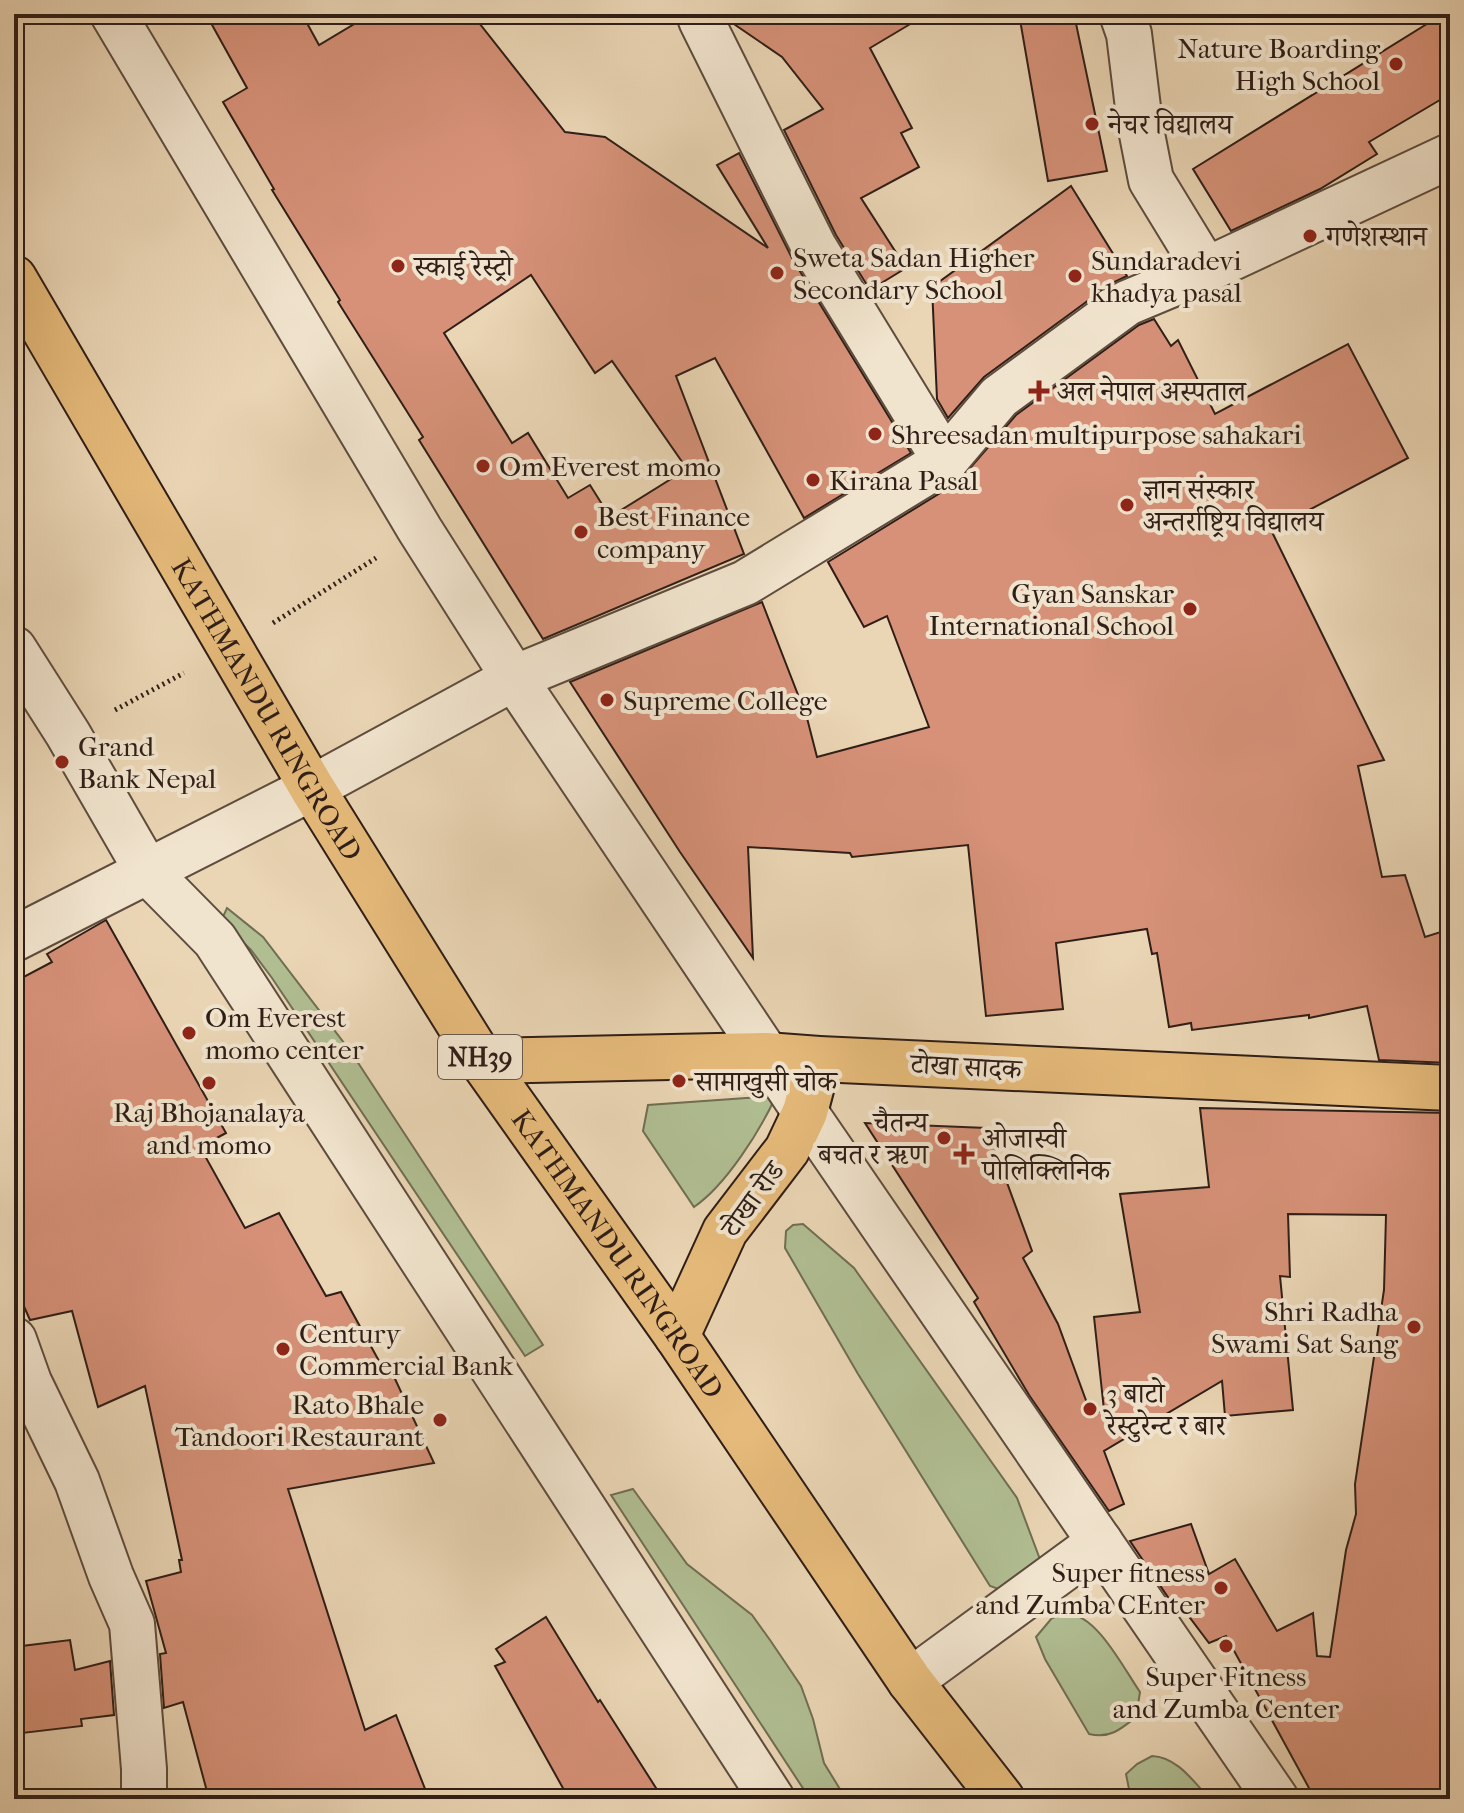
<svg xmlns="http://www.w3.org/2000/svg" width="1464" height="1813" viewBox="0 0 1464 1813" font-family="'IM FELL French Canon','Noto Serif Devanagari',serif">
<rect width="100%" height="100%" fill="#ead5b4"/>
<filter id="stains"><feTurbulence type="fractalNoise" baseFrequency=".0025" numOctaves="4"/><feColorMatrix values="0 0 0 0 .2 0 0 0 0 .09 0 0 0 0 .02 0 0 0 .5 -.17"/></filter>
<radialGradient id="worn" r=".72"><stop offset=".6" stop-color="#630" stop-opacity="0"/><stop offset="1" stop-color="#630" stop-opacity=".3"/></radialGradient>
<g fill="#b0be92" stroke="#706e54" stroke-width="2">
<polygon points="227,908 263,937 351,1052 543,1345 525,1356 272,978 251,950 221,921"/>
<path d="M776,1096C760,1131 726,1185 694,1207L643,1131L648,1105Z"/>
<polygon points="803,1224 854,1268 1017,1498 1044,1570 1007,1592 990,1586 858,1374 785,1248 786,1231 793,1225"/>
<polygon points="633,1489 687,1564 752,1615 770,1640 801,1686 813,1719 824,1763 846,1799 810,1799 611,1495"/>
<path d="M1067,1614C1096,1613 1124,1669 1140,1692L1136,1717C1120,1730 1109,1739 1089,1734L1045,1659L1036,1637L1052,1618Z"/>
<path d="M1152,1756C1177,1757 1193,1781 1210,1799H1131L1126,1774L1137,1764Z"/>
</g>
<g fill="#d69178" stroke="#2f1e17" stroke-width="2" fill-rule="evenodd">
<path d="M206,14H302L319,45L371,14H472L565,132L605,137L768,248L717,165L739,153L793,260L911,453L804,518L715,358L676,376L744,554L543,639L419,440L423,437L338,302L340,300L272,190L274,189L223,102L247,88ZM531,275L595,373L612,361L687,469L610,517L590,485L568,498L528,433L512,443L444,333Z"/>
<polygon points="732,14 927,14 870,48 912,128 901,133 919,167 861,198 906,268 870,290 836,235 784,130 823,109 782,57 731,22"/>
<polygon points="1019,14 1074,14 1107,171 1048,181"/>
<polygon points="1443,14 1450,14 1450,94 1369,142 1377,154 1320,189 1231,231 1193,169"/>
<polygon points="1071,186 1127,276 1112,283 984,377 948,418 937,399 932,287"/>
<polygon points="1154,319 1171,346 1178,340 1215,414 1348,344 1408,458 1271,530 1384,760 1358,766 1382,877 1405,875 1425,937 1450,929 1450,1063 1379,1060 1367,1006 1309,1018 1309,1015 1192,1030 1191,1023 1169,1027 1157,953 1152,954 1147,929 1056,943 1063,1009 986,1016 968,845 852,857 850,853 748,847 753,958 680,852 570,682 762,602 807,718 817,757 929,727 887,616 864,627 828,562 958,482 1016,415 1139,325"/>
<polygon points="106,920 226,1133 200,1147 245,1228 279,1213 326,1296 341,1292 384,1370 390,1368 434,1463 288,1489 365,1730 396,1715 429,1799 209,1799 183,1702 164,1708 160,1654 166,1653 146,1581 181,1572 179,1560 182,1560 145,1386 98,1407 72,1311 30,1320 14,1284 14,982 52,962 47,954"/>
<polygon points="1200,1108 1450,1113 1450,1799 1315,1799 1226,1636 1209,1643 1184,1610 1176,1609 1130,1541 1191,1524 1209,1574 1235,1559 1277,1631 1313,1613 1317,1656 1330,1657 1346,1550 1356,1514 1355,1484 1384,1290 1386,1215 1288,1214 1290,1277 1280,1276 1293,1410 1225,1416 1222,1381 1104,1451 1124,1504 1109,1511 1029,1395 974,1302 978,1298 865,1123 987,1128 1032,1251 1023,1258 1058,1324 1091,1414 1104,1410 1094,1317 1140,1312 1120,1194 1209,1187"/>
<polygon points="546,1617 598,1702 600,1700 663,1799 569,1799 495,1666 505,1662 496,1649"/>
<polygon points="70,1640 75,1670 110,1661 114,1715 81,1719 82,1726 14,1734 14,1647"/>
</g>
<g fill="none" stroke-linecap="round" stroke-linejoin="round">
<defs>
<g id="minor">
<polyline points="113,14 420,530 514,678 805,1112 1276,1799"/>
<polyline points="708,14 701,20 814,247 945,461"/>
<polyline points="1122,14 1129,34 1140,124 1151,180 1206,270"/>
<polyline points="14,649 68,734 147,871 215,940 772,1799"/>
<polyline points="14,939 312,788 514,678 745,583 945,461 999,397 1127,303 1206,270 1450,156"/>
<polyline points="14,1340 29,1382 77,1481 111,1576 132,1624 144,1769 144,1799"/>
<polyline points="910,1681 1100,1542"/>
</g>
<g id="major">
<polyline points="482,1061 766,1055 819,1059 1450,1088"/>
<polyline points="677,1336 725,1231 787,1150 805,1112 819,1059"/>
</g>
<g id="highway">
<path id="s1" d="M14,278L312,788L482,1061L677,1336L910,1681L1002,1799"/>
</g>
</defs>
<use href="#minor" stroke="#5e4c3e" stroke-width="48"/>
<use href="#major" stroke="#2f1e17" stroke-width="48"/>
<use href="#highway" stroke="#2f1e17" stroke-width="48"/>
<g stroke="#2f1e17" stroke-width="5" stroke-dasharray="2 4" stroke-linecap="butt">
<polyline points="273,623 376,558"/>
<polyline points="115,710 184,673"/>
</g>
<use href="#minor" stroke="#f1e4ce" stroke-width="44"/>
<use href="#major" stroke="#e5ba7a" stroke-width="44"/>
<use href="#highway" stroke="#e5ba7a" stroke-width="44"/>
</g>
<g fill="#8f2418" stroke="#f1e4ce" stroke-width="3">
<circle cx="1396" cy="64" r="8"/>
<circle cx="1092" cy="124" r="8"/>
<circle cx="1310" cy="236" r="8"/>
<circle cx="398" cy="266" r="8"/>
<circle cx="777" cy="273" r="8"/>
<circle cx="1075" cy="276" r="8"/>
<path d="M1035 379h8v8h8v8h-8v8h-8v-8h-8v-8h8z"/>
<circle cx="875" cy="434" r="8"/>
<circle cx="483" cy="466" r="8"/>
<circle cx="813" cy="480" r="8"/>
<circle cx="1127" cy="505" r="8"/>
<circle cx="581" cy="532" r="8"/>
<circle cx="1190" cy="609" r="8"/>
<circle cx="607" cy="700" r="8"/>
<circle cx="62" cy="762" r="8"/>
<circle cx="189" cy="1033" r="8"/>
<circle cx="679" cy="1081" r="8"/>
<circle cx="209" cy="1083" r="8"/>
<circle cx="944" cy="1138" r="8"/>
<path d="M960 1142h8v8h8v8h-8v8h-8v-8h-8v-8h8z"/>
<circle cx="1414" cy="1327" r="8"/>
<circle cx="283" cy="1349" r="8"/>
<circle cx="1090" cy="1409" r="8"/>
<circle cx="440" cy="1420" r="8"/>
<circle cx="1221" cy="1588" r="8"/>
<circle cx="1226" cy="1646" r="8"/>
</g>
<g text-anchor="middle" stroke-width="8" stroke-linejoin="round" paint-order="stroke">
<rect fill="#f1e4ce" stroke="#69594e" stroke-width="2" x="438" y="1035" width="84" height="44" rx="6"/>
<g font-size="26" font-weight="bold" fill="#2f1e17">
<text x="480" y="1066">NH39</text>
</g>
<g font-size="28" fill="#2f1e17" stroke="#f1e4ce" text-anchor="start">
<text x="1380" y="58" text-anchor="end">Nature Boarding<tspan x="1380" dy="32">High School</tspan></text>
<text x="1108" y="134">नेचर विद्यालय</text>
<text x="1326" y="246">गणेशस्थान</text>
<text x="793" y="267">Sweta Sadan Higher<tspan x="793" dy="32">Secondary School</tspan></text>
<text x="1091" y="270">Sundaradevi<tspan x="1091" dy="32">khadya pasal</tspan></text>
<text x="414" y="276">स्काई रेस्ट्रो</text>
<text x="1057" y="401">अल नेपाल अस्पताल</text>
<text x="891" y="444">Shreesadan multipurpose sahakari</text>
<text x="499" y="476">Om Everest momo</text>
<text x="829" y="490">Kirana Pasal</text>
<text x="1143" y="499">ज्ञान संस्कार<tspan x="1143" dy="32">अन्तर्राष्ट्रिय विद्यालय</tspan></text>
<text x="597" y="526">Best Finance<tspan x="597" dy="32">company</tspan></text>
<text x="1174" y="603" text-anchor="end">Gyan Sanskar<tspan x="1174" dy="32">International School</tspan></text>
<text x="623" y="710">Supreme College</text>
<text x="78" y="756">Grand<tspan x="78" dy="32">Bank Nepal</tspan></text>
<text x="205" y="1027">Om Everest<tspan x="205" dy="32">momo center</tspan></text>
<text x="695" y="1091">सामाखुसी चोक</text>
<text x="209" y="1122" text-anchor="middle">Raj Bhojanalaya<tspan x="209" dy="32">and momo</tspan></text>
<text x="928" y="1132" text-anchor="end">चैतन्य<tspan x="928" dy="32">बचत र ऋण</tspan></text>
<text x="982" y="1148">ओजास्वी<tspan x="982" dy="32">पोलिक्लिनिक</tspan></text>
<text x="1398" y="1321" text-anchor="end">Shri Radha<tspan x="1398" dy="32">Swami Sat Sang</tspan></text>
<text x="299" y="1343">Century<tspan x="299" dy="32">Commercial Bank</tspan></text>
<text x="1106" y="1403">3 बाटो<tspan x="1106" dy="32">रेस्टुरेन्ट र बार</tspan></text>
<text x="424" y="1414" text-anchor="end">Rato Bhale<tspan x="424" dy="32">Tandoori Restaurant</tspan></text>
<text x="1205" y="1582" text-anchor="end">Super fitness<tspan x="1205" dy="32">and Zumba CEnter</tspan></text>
<text x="1226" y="1686" text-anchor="middle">Super Fitness<tspan x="1226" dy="32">and Zumba Center</tspan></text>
</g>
<g font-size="28" fill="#2f1e17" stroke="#f1e4ce">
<text dy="10" stroke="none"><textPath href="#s1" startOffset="500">KATHMANDU RINGROAD</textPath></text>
<text transform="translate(966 1066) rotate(3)" y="10">टोखा सादक</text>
<text transform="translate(752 1199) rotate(-54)" y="10">टोखा रोड</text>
<text dy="10" stroke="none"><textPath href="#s1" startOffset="1148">KATHMANDU RINGROAD</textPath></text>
</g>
</g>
<rect width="1464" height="1813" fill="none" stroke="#ead5b4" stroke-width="48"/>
<rect x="16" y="16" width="1432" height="1781" fill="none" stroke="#2f1e17" stroke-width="4"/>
<rect x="24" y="24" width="1416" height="1765" fill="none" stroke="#2f1e17" stroke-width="2"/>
<rect width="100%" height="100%" filter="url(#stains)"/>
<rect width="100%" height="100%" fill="url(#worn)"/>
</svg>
